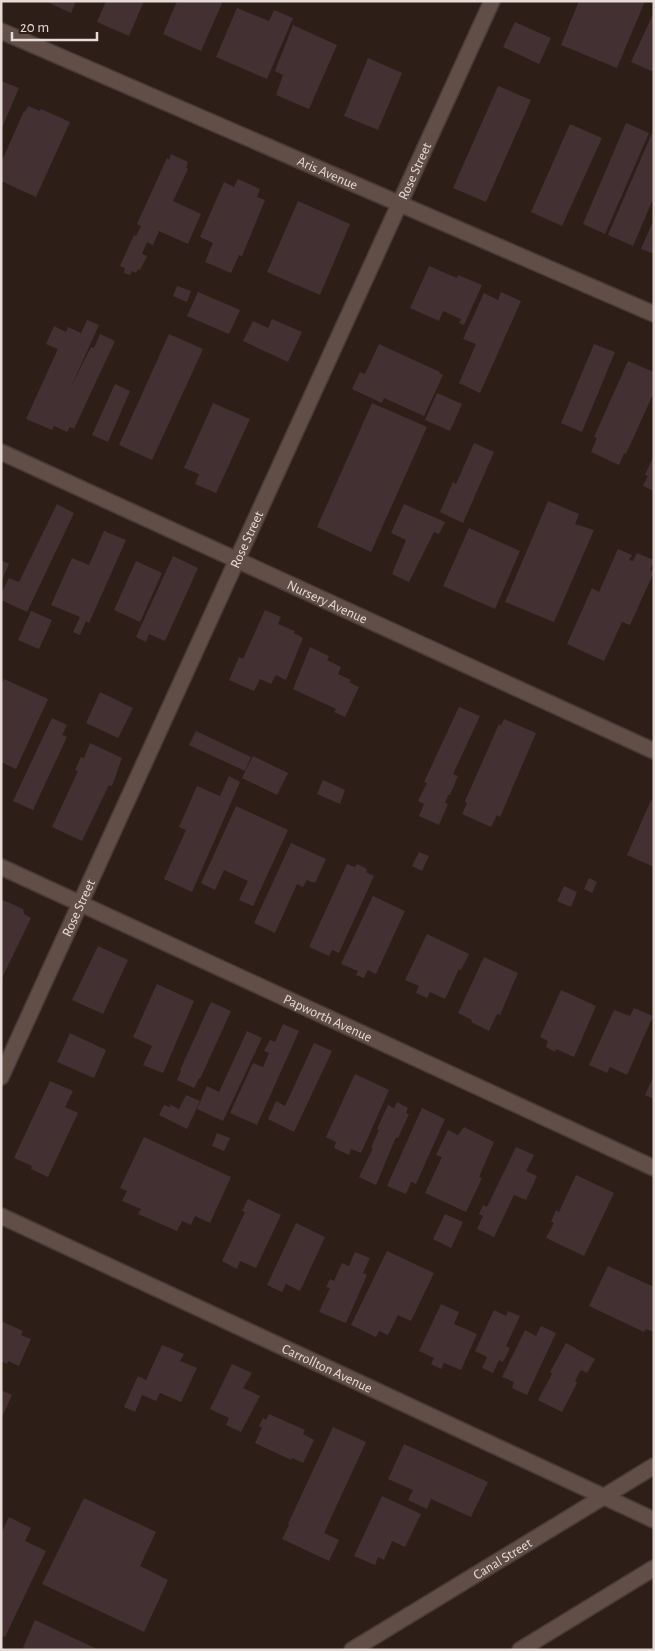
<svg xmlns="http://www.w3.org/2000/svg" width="655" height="1651" viewBox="0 0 655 1651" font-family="'Alegreya Sans',sans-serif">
<rect width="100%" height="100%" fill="#2e1e18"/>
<g fill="#433033">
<polygon points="45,1 76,1 71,13"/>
<polygon points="106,1 144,1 129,36 97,22"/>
<polygon points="177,1 223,1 201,51 163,34"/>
<polygon points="579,1 645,1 617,68 561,45"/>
<polygon points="237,8 269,21 274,10 293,18 267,79 216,57"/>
<polygon points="654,12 654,72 631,62"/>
<polygon points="515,22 551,38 539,64 503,47"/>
<polygon points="293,25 337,45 309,109 276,95 283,75 275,71"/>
<polygon points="368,58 402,73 378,130 344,116"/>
<polygon points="1,81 19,88 1,130"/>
<polygon points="498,86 531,100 486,202 453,188"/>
<polygon points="28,106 40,111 41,109 70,122 36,197 1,181 1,163 24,111 25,112"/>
<polygon points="626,123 649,133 605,234 583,224"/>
<polygon points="570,124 602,138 562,226 531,212"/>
<polygon points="652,133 654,134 654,197 633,246 608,235"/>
<polygon points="171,154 188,162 186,168 188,169 173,201 201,214 188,244 159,231 153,245 147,242 142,254 147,256 140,270 138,269 136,273 132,271 130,275 124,273 125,268 120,266 134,235 136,236 141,226 137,224 167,158 169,160"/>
<polygon points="238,179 260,189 257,197 265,200 242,256 239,255 231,273 205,262 213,243 200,237 224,182 234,187"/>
<polygon points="298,201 350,224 320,295 267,272"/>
<polygon points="654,219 654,254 641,249"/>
<polygon points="429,266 457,278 458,275 482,285 464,325 459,323 461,319 443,311 439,321 410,308"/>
<polygon points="177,286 191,291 187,302 173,296"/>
<polygon points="198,292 240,310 229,334 187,316"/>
<polygon points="501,292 521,301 480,393 459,383 476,344 463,339 484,293 498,300"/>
<polygon points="272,319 302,332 288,362 243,341 253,321 268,328"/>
<polygon points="87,320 99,325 70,389 91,347 94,348 100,334 115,341 74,429 70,427 67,432 54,426 52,430 26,419 58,349 46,344 54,326 66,332 68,327 81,333"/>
<polygon points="169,334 203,349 152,460 119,445"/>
<polygon points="379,344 440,372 439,373 443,375 424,416 384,398 382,403 352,389 360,372 365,374"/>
<polygon points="594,344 615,352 582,432 561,423"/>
<polygon points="628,361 654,372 654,392 626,454 624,453 619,465 591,452 597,438 594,437"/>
<polygon points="115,384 130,391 108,442 92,435"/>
<polygon points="437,393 462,404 450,431 425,420"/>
<polygon points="213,403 250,419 216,493 195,484 199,474 184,468"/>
<polygon points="372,403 427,427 371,552 317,527"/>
<polygon points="474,443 494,452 463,523 440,512 453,482 456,484"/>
<polygon points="654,455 654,491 643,486 648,476 645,475"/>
<polygon points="548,501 579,514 575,524 594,530 554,622 505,602"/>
<polygon points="57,504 74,513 27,612 1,600 1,594 9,578 19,582"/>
<polygon points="404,504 445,522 439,534 434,532 409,582 392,574 406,540 391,533"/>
<polygon points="469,528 520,551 495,609 443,586"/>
<polygon points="104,531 126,540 89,623 86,621 80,635 73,632 80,617 51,605 72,558 89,565"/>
<polygon points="618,549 632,555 629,560 633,561 637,553 654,560 650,570 654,572 630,625 622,622 604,661 567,644 592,588 599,592"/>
<polygon points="173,556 198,568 165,641 149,634 146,642 136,637"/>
<polygon points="1,560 9,564 1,582"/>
<polygon points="136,561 162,573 140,622 114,610"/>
<polygon points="265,610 281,617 278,624 295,631 294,633 303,638 286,680 276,675 271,684 260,679 254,691 229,680 239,657 243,659"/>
<polygon points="31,611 52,620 39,649 18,640"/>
<polygon points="310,647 329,656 327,660 341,667 338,674 351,680 349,682 359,687 345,717 334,712 336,709 293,689"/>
<polygon points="4,679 48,699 16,769 1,762 1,686"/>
<polygon points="100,692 133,708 118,738 86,723"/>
<polygon points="459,707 480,716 453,774 458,776 450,795 448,795 445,803 448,804 439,825 419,816 424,804 418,801 427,783 424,782"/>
<polygon points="52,718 67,725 62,735 67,737 33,810 13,801"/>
<polygon points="504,719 536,733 500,817 497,815 491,827 462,814 467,803 465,801 499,724 501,726"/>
<polygon points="196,731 251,757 245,771 189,745"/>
<polygon points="90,743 122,758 112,786 109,785 82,841 52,827 78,771 75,770 81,757 84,758"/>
<polygon points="253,756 288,773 277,795 242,778"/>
<polygon points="229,776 240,782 192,892 164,879 186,830 179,827 197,786 220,796"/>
<polygon points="323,780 345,790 340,804 317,794"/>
<polygon points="651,800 654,801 654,867 627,855"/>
<polygon points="236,806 288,830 253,906 239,900 248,881 224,870 215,890 201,883"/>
<polygon points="291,843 326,859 315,883 307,880 303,887 297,884 275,933 254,923"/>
<polygon points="419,852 429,856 422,871 412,866"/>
<polygon points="347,864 355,867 357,864 367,869 366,872 374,876 339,953 332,950 329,956 309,947"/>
<polygon points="589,878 597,882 592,893 584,889"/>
<polygon points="564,886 577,892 571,907 557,901"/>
<polygon points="373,896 405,911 376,974 368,970 364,978 356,975 358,971 341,964"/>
<polygon points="3,900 23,909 24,914 31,918 1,980 1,904"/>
<polygon points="427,934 469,954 461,970 459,969 445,999 430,992 427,998 416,993 419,986 405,980"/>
<polygon points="98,946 128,960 103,1014 72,1000"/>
<polygon points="484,957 518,973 500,1015 497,1014 489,1031 471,1022 472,1020 458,1013"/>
<polygon points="157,984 194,1001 163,1073 143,1065 152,1046 133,1037"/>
<polygon points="561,990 596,1006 574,1057 556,1049 555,1052 546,1047 548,1041 540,1037"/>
<polygon points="211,1002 231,1011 200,1079 199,1078 194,1088 177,1080 181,1071 180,1070"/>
<polygon points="634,1008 653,1016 627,1075 610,1067 607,1073 589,1065 614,1010 630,1016"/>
<polygon points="283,1024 299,1031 257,1125 230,1113 253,1063 263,1067 269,1053 264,1051 270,1040 275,1042"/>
<polygon points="247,1031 262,1038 223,1121 197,1109 207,1086 219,1092"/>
<polygon points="70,1033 106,1050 94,1078 57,1062"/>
<polygon points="314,1043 332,1051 294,1132 268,1119 276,1101 285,1106"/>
<polygon points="355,1074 389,1090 361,1153 351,1149 349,1155 334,1148 336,1142 326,1137"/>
<polygon points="654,1075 654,1099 645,1095"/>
<polygon points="50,1081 73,1091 65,1107 78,1113 48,1177 31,1169 32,1166 14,1158"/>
<polygon points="186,1095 200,1101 187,1129 159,1115 164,1105 171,1108 169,1104 179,1109"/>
<polygon points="397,1102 408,1108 406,1113 409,1114 398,1138 396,1137 376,1185 359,1177 373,1148 371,1148 379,1130 377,1129 388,1105 394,1108"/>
<polygon points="422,1108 445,1119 416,1184 411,1182 406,1194 387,1186"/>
<polygon points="464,1127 494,1142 479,1177 482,1178 466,1212 425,1193 442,1157 436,1155 448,1130 458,1135"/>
<polygon points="217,1133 230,1138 224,1151 212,1146"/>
<polygon points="144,1137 231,1177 210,1223 195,1216 191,1225 182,1221 177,1231 138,1214 141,1209 122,1201 127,1191 120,1188"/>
<polygon points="516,1147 534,1155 526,1171 537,1176 526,1200 514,1195 494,1237 477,1229 483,1216 479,1214 483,1205 487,1207"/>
<polygon points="576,1175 614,1193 584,1256 546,1238 554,1223 551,1222 556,1210 559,1212"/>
<polygon points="248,1199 281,1215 256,1268 240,1261 237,1269 222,1261 245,1212 242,1211"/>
<polygon points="445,1214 463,1222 451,1248 433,1239"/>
<polygon points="296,1223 325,1237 300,1291 286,1284 282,1292 267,1285"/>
<polygon points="387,1251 434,1273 411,1321 398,1315 388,1335 379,1331 376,1337 351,1325"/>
<polygon points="355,1252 370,1258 363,1273 367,1275 346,1323 319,1312 330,1288 326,1287 330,1279 334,1281 342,1263 349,1266"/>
<polygon points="608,1266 654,1287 654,1332 646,1329 644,1332 589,1306"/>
<polygon points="441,1304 459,1312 454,1324 477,1334 461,1370 444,1363 441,1369 431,1364 434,1358 419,1351"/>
<polygon points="494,1310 506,1316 508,1311 520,1316 506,1346 510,1348 503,1362 499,1360 493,1373 482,1368 487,1357 475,1351"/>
<polygon points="1,1321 23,1331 21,1335 31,1339 19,1366 8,1361 7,1364 1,1361"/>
<polygon points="541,1326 556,1333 527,1395 512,1388 514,1382 502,1377 525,1330 536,1336"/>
<polygon points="566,1343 595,1359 587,1373 581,1370 575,1381 577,1383 562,1412 538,1400 552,1374 550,1372"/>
<polygon points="162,1345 184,1354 180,1361 197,1368 181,1402 160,1393 156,1401 142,1395 135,1412 124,1407 138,1376 146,1380"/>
<polygon points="232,1364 252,1373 243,1388 260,1396 241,1432 226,1425 229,1418 210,1409"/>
<polygon points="1,1390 12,1395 1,1419"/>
<polygon points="269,1414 305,1430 303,1434 314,1440 303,1463 292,1458 291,1460 255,1443 262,1428 259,1426 263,1418 266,1420"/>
<polygon points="333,1427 366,1442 324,1533 339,1540 329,1561 282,1539 289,1525 288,1524"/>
<polygon points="404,1444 488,1482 471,1517 431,1499 427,1509 408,1500 413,1490 388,1479"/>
<polygon points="382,1496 421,1514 405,1547 392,1541 384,1560 378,1557 375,1565 354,1556"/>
<polygon points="84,1498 156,1532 140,1566 168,1580 144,1632 42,1584"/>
<polygon points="9,1517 31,1528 25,1541 46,1551 5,1637 1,1636 1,1533"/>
<polygon points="35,1620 99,1650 26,1650 23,1648"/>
</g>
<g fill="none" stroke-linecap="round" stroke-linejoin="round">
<defs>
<g id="minor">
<path id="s1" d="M1,31L654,314"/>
<path id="s2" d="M1,452L654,751"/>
<path id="s3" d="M1,867L654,1168"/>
<path id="s4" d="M1,1077L492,1"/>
<path id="s5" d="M1,1216L654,1520"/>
<path id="s6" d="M352,1650L654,1466"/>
<polyline points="520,1650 654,1568"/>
</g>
</defs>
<use href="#minor" stroke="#483b37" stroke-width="18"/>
<use href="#minor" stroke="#604e47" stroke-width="15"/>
</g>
<g text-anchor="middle" stroke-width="4.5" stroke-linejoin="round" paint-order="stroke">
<g font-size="14" fill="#e6dbd7" stroke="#2e1e18">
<text dy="5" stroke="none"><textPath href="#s4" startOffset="996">Rose Street</textPath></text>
<text dy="5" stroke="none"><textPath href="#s1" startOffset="356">Aris Avenue</textPath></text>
<text dy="5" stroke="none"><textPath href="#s4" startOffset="591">Rose Street</textPath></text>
<text dy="5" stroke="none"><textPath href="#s2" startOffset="359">Nursery Avenue</textPath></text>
<text dy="5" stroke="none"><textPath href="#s4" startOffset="186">Rose Street</textPath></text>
<text dy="5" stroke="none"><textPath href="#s3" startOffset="360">Papworth Avenue</textPath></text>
<text dy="5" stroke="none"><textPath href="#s5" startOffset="360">Carrollton Avenue</textPath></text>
<text dy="5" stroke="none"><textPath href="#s6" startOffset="176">Canal Street</textPath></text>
</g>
</g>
<rect width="655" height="1651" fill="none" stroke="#e6dbd7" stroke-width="5"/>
<path d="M12 32v8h85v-8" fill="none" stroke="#e6dbd7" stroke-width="2.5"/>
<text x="20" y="32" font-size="15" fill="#e6dbd7" stroke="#2e1e18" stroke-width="4" paint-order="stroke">20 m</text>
</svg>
